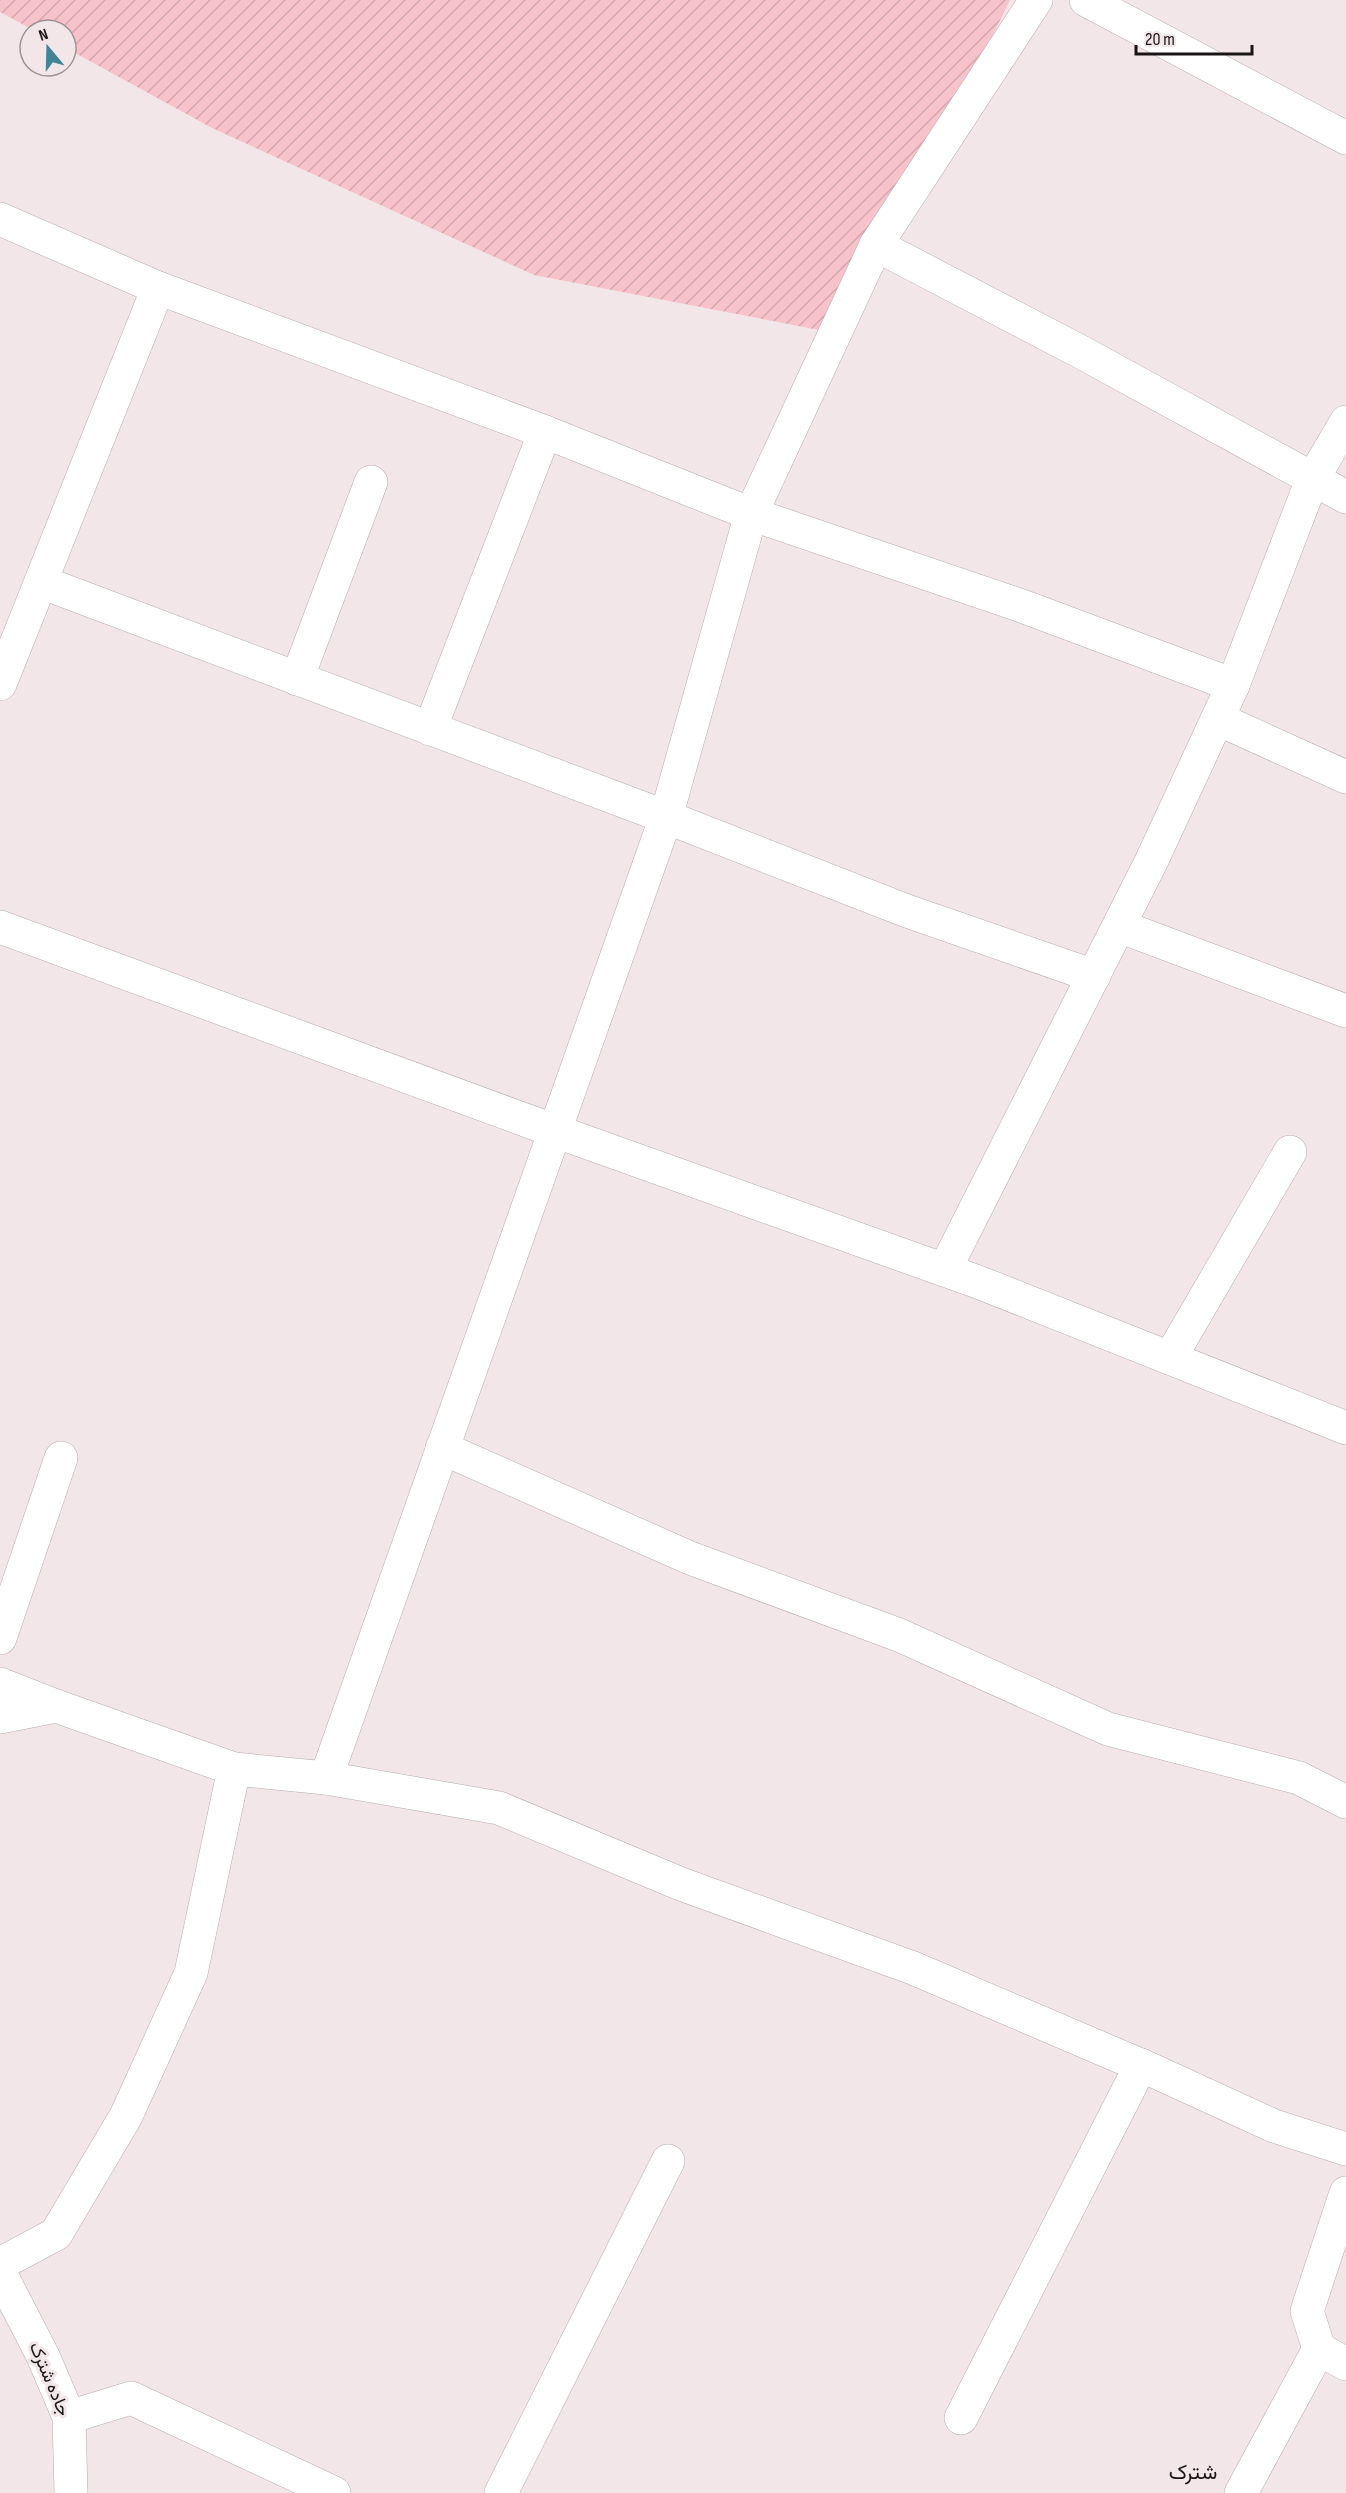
<svg xmlns="http://www.w3.org/2000/svg" width="1346" height="2493" viewBox="0 0 1346 2493" font-family="'Sofia Sans Condensed',Vazirmatn,sans-serif">
<defs>
<pattern id="garden-furrows" width="10" height="10" patternUnits="userSpaceOnUse" patternTransform="scale(1.5)"><rect width="10" height="10" fill="#f8c2ca"/><path d="M-1 1l2-2M0 10L10 0M9 11l2-2" fill="none" stroke="#d4a6ad"/></pattern>
</defs>
<rect width="100%" height="100%" fill="#f3e6e8"/>
<polygon fill="url(#garden-furrows)" points="0,0 1010,0 903,218 840,334 534,275 212,128 66,48 66,30 33,30 0,12"/>
<g fill="none" stroke-linecap="round" stroke-linejoin="round">
<defs>
<g id="street">
<polyline points="1086,0 1346,138"/>
<polyline points="0,219 158,288"/>
<polyline points="876,245 1036,0"/>
<polyline points="41,582 666,817 907,911 1094,976"/>
<polyline points="297,679 371,482"/>
<polyline points="0,684 158,288 545,432 751,514 1022,606 1233,685"/>
<polyline points="1218,719 1346,777"/>
<polyline points="430,729 545,432"/>
<polyline points="1119,926 1346,1011"/>
<polyline points="0,927 555,1131 978,1282 1346,1428"/>
<polyline points="945,1269 1151,862 1233,685 1312,480 1346,422"/>
<polyline points="1170,1358 1290,1152"/>
<polyline points="442,1448 690,1558 899,1635 1108,1729 1299,1778 1346,1802"/>
<polyline points="0,1638 61,1458"/>
<polyline points="0,1684 56,1706"/>
<polyline points="0,1717 56,1706 234,1769 326,1778 499,1808 681,1884 913,1968 1154,2071 1274,2126 1346,2149"/>
<polyline points="326,1778 666,817 751,514 876,245 1081,352 1346,497"/>
<polyline points="1346,2193 1307,2311 1319,2349 1346,2364"/>
<polyline points="0,2264 56,2234 126,2116 191,1973 234,1769"/>
<polyline points="69,2417 131,2398 334,2493"/>
<polyline points="961,2418 1141,2065"/>
<polyline points="501,2493 668,2161"/>
<polyline points="1241,2493 1319,2349"/>
</g>
<polyline id="secondary" points="0,2273 43,2356 69,2417 71,2493"/>
</defs>
<use href="#street" stroke="#b8acad" stroke-width="34"/>
<use href="#secondary" stroke="#b8acad" stroke-width="34"/>
<use href="#street" stroke="#fff" stroke-width="33"/>
<use href="#secondary" stroke="#fff" stroke-width="33"/>
</g>
<g text-anchor="middle" stroke-width="6" stroke-linejoin="round" paint-order="stroke">
<g font-size="18" fill="#191415" stroke="#f3e6e8">
<text transform="translate(50 2379) rotate(67)" y="6">جاده شترک</text>
</g>
<g font-size="21" fill="#191415" stroke="#f3e6e8">
<text x="1193" y="2479">شترک</text>
</g>
</g>
<g transform="translate(48 48) rotate(341)"><circle r="28" fill="#f3e6e8" stroke="#9c9294" stroke-width="1.5"/>
<path d="M0-4.5L10 22L0 15L-10 22Z" fill="#428395"/>
<text y="-9" font-size="16" font-weight="bold" text-anchor="middle" fill="#191415">N</text>
</g>
<path d="M1136 45v9h116v-9" fill="none" stroke="#191415" stroke-width="3"/>
<text x="1145" y="45" font-size="18" fill="#191415" stroke="#f3e6e8" stroke-width="4.5" paint-order="stroke">20 m</text>
</svg>
